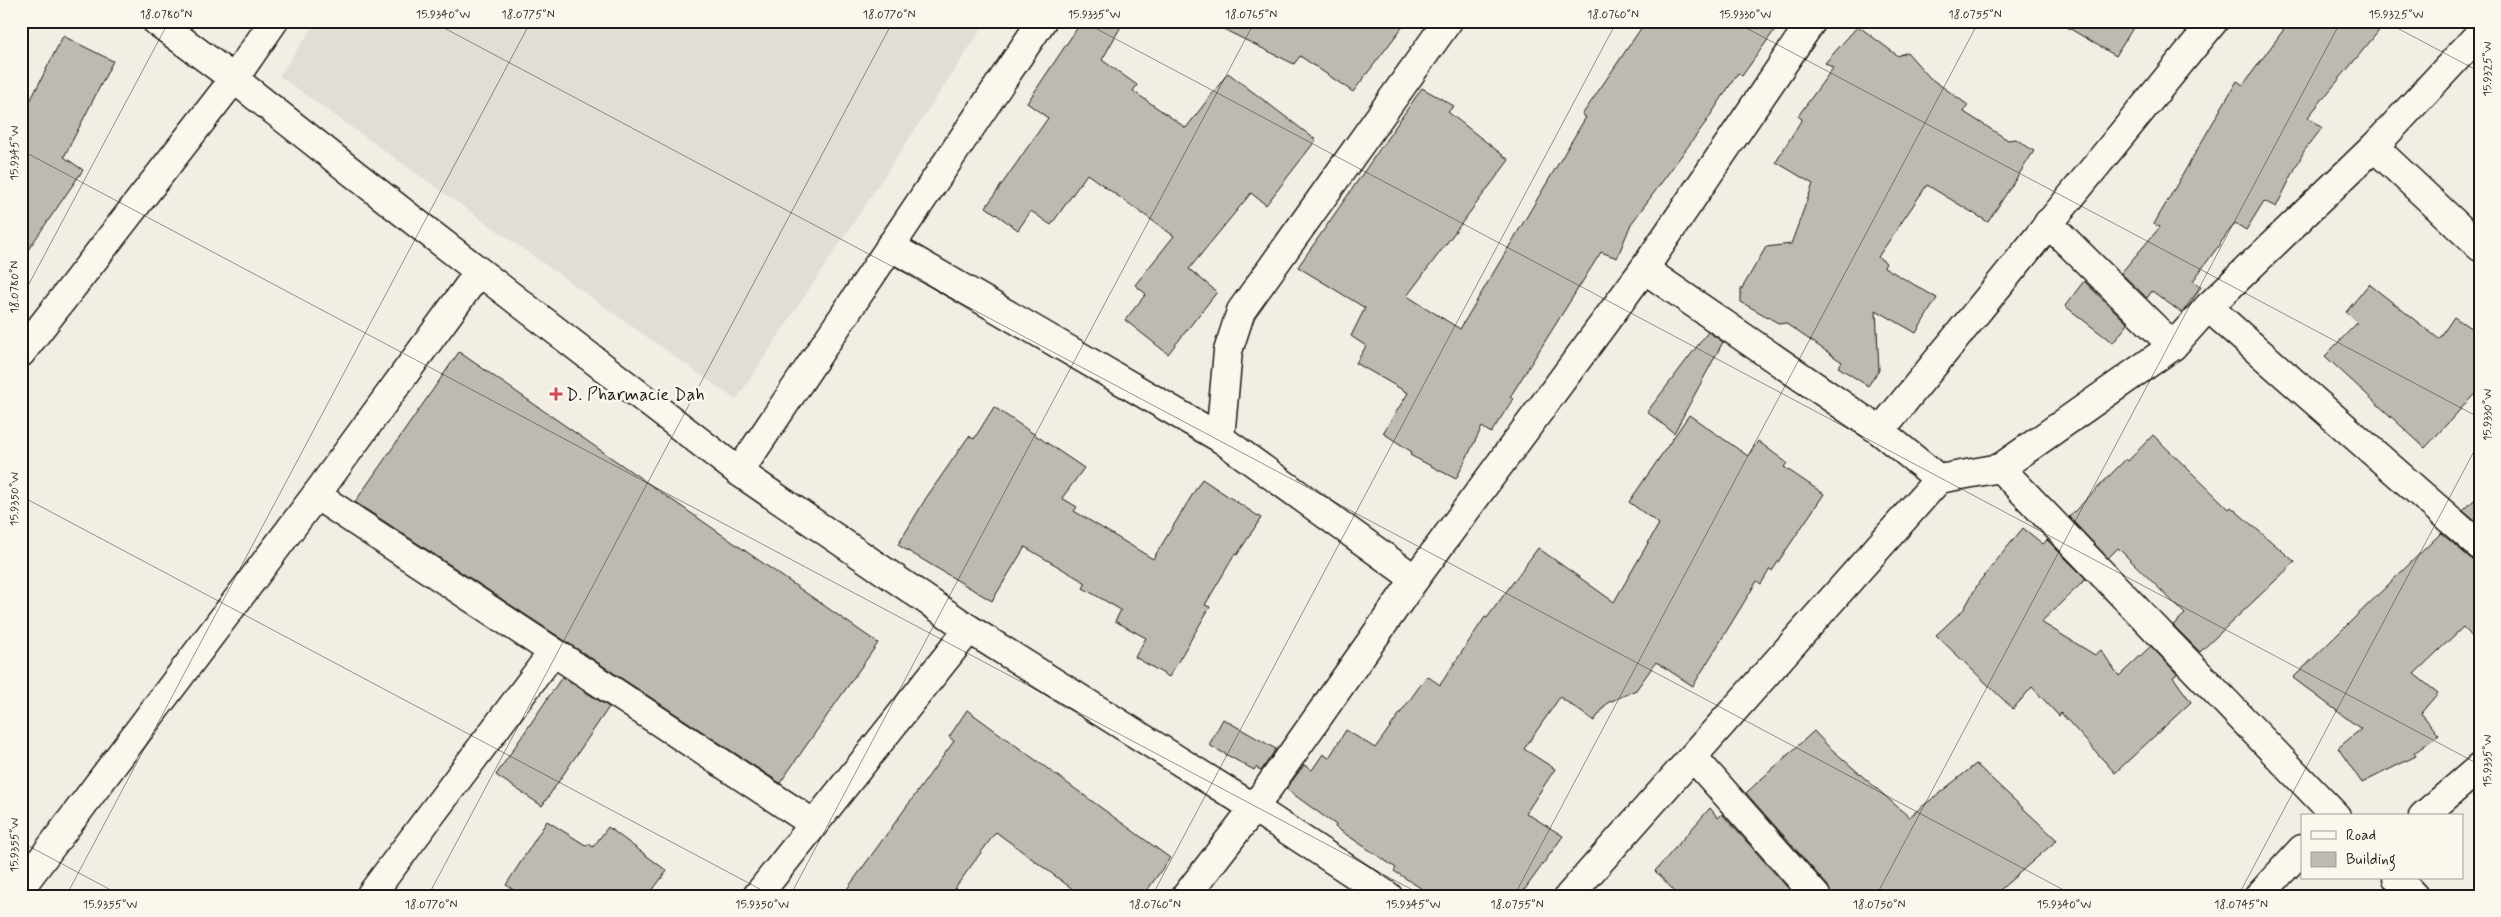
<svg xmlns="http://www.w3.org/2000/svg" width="2501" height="917" viewBox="0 0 2501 917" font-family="Mynerve,sans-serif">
<rect width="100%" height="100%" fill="#f2eee4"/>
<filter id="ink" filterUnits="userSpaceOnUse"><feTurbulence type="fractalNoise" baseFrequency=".02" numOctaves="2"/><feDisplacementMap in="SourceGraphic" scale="10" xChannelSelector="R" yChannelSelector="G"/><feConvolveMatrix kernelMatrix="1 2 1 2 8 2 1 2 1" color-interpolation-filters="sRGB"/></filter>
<g filter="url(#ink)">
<polygon fill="#e2ded5" points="317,21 987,21 736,400 279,76"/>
<g fill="#bdbab1" stroke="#1c1c1c">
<polygon points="1082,21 1124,21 1102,60 1137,85 1133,91 1186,128 1228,73 1316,140 1266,205 1251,193 1189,269 1217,292 1168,354 1125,320 1146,294 1135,285 1174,236 1087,174 1051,225 1031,211 1018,230 986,207 1048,118 1027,103"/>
<polygon points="1207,21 1407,21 1353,92 1300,56 1294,64"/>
<polygon points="1646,21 1781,21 1742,76 1738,73 1706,122 1631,224 1617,258 1601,252 1510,397 1513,399 1491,433 1482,427 1456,479 1410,455 1412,452 1383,433 1408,393 1356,363 1366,346 1351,336 1365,308 1298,267 1422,88 1454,106 1448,112 1509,160 1407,296 1460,329 1586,117 1582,115"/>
<polygon points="2057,21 2137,21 2116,56"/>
<polygon points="2290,21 2387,21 2308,117 2322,128 2304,151 2276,207 2264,201 2246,230 2235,223 2193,281 2201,287 2182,313 2152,291 2147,298 2121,273 2160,227 2154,224 2237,81 2243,85"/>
<polygon points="1858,26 1898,56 1907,52 1930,78 1968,105 1964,112 2008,140 2016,139 2034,151 1988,222 1927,185 1878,257 1886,263 1884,267 1937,298 1916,333 1876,310 1879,370 1868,386 1838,367 1842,362 1785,323 1780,324 1741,302 1741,290 1766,247 1791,244 1813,184 1776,162 1802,119 1798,116 1833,68 1825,63"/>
<polygon points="63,36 113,61 64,157 83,170 21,260 21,119"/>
<polygon points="2084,281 2128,324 2113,343 2065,306"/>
<polygon points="2369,284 2439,339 2454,317 2480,334 2480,388 2425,448 2325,356 2357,323 2346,312"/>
<polygon points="1708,332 1723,342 1674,433 1647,412"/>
<polygon points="459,352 878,643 780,783 355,502"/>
<polygon points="994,407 1084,468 1062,498 1077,507 1074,511 1153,559 1202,479 1261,518 1237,555 1235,554 1205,605 1210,607 1169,677 1135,657 1146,638 1115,621 1121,610 1083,588 1086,583 1025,547 992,601 898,545 926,498 969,436 974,439"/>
<polygon points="1689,415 1748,456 1758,441 1787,463 1784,467 1824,494 1772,571 1770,569 1761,584 1757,581 1693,686 1656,662 1636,690 1607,703 1594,721 1560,697 1524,749 1555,769 1526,813 1563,836 1520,896 1433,896 1394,871 1396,868 1335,827 1336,825 1286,789 1304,765 1312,770 1323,754 1329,758 1346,730 1375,748 1427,676 1440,685 1485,617 1487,618 1538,548 1614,602 1659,524 1629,502"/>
<polygon points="2153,435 2229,509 2231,507 2295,562 2200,652 2173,625 2185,614 2118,548 2108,558 2069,517 2126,459 2128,461"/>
<polygon points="2480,494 2480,525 2463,511"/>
<polygon points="2023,528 2043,544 2047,540 2086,579 2041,622 2095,655 2101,650 2119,676 2151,646 2177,674 2173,677 2191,702 2115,773 2061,713 2059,716 2032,687 2013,709 1936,635 1964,609 1979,582"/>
<polygon points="2441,533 2470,558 2480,561 2480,645 2463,627 2414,674 2438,693 2421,713 2439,735 2414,753 2416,756 2362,783 2338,748 2361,729 2293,678"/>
<polygon points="562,677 609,707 542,806 496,775"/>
<polygon points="967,710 1170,858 1143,896 1082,896 996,832 949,896 842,896 954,741 949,737"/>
<polygon points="1223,719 1276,749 1261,771 1256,767 1254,770 1209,745"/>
<polygon points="1814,731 1828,746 1909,817 1976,764 2057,840 1993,896 1831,896 1828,886 1746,793"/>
<polygon points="1710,808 1718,818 1722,814 1795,896 1679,896 1655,871"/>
<polygon points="547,821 587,846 589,844 593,847 608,827 667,871 648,896 523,896 506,885"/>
</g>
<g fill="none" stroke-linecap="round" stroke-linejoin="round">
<defs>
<g id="street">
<polyline points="2374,147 2480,247"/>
<polyline points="2048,223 2173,346"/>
<polyline points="890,246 1220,438"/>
<polyline points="1644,269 1880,431 1939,479"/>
<polyline points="2208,307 2480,546"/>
<polyline points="21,353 234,79 274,21"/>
<polyline points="1880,431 2214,21"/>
<polyline points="2000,468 2336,816"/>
<polyline points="739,472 1042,21"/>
<polyline points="316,495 814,824"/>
<polyline points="1415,579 1220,438 1228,351 1241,311 1448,21"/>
<polyline points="1693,757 1816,896"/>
<polyline points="2423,816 2480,767"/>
<polyline points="2397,878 2414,896"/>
<polyline points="21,887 316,495 479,272"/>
<polyline points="370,896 553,652"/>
<polyline points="757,896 969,629"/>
<polyline points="1186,896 1254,808 1415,579 1644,269 1812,21"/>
<polyline points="1569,896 1939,479 2000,468 2173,346 2208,307 2374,147 2480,33"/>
<polyline points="2259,896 2302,849"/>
</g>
<polyline id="secondary" points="156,21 234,79 414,221 739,472 969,629 1254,808 1388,896"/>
</defs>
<use href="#street" stroke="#1c1c1c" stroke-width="31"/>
<use href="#secondary" stroke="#1c1c1c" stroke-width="31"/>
<use href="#street" stroke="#fbf7ec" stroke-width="28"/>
<use href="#secondary" stroke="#fbf7ec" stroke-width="28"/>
</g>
</g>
<path fill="none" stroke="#1c1c1c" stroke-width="1" stroke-opacity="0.45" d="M431,21L2075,896M1082,21L2480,765M1733,21L2480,418M2384,21L2480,72M21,150L1424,896M21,299L169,21M21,496L773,896M21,842L122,896M66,896L531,21M428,896L893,21M790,896L1255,21M1152,896L1617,21M1514,896L1979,21M1876,896L2341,21M2238,896L2480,440"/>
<path fill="#d1495b" stroke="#fbf7ec" stroke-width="2" d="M553.5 386.5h5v5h5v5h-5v5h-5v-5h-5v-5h5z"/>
<g text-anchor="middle" stroke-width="5" stroke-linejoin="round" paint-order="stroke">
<g font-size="18" fill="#1c1c1c" stroke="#fbf7ec" text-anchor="start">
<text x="566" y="400">D. Pharmacie Dah</text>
</g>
</g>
<rect width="2501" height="917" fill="none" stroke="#fbf7ec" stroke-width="55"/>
<rect x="2301" y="814" width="162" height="65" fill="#fbf7ec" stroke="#a29f99"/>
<rect x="2311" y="831" width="25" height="8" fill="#fbf7ec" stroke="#a29f99"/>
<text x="2346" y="840" font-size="15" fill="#1c1c1c">Road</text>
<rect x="2311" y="852" width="25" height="15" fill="#bdbab1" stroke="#a29f99"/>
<text x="2346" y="864" font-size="15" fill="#1c1c1c">Building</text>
<rect x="28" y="28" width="2446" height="862" fill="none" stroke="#1c1c1c" stroke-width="2"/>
<g font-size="12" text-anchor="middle" fill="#1c1c1c">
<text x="166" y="18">18.0780°N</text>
<text x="443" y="18">15.9340°W</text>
<text x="528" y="18">18.0775°N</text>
<text x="889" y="18">18.0770°N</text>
<text x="1094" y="18">15.9335°W</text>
<text x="1251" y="18">18.0765°N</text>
<text x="1613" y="18">18.0760°N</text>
<text x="1745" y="18">15.9330°W</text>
<text x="1975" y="18">18.0755°N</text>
<text x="2396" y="18">15.9325°W</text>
<text transform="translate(2487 69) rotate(-90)" y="4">15.9325°W</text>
<text transform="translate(14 153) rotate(-90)" y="4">15.9345°W</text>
<text transform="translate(14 287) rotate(-90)" y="4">18.0780°N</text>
<text transform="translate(2487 415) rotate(-90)" y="4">15.9330°W</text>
<text transform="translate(14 499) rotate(-90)" y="4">15.9350°W</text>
<text transform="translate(2487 761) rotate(-90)" y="4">15.9335°W</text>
<text transform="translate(14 845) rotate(-90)" y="4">15.9355°W</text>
<text x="110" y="908">15.9355°W</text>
<text x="431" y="908">18.0770°N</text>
<text x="762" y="908">15.9350°W</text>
<text x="1155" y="908">18.0760°N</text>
<text x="1413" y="908">15.9345°W</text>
<text x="1517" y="908">18.0755°N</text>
<text x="1879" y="908">18.0750°N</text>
<text x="2064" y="908">15.9340°W</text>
<text x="2241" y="908">18.0745°N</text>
</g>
</svg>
